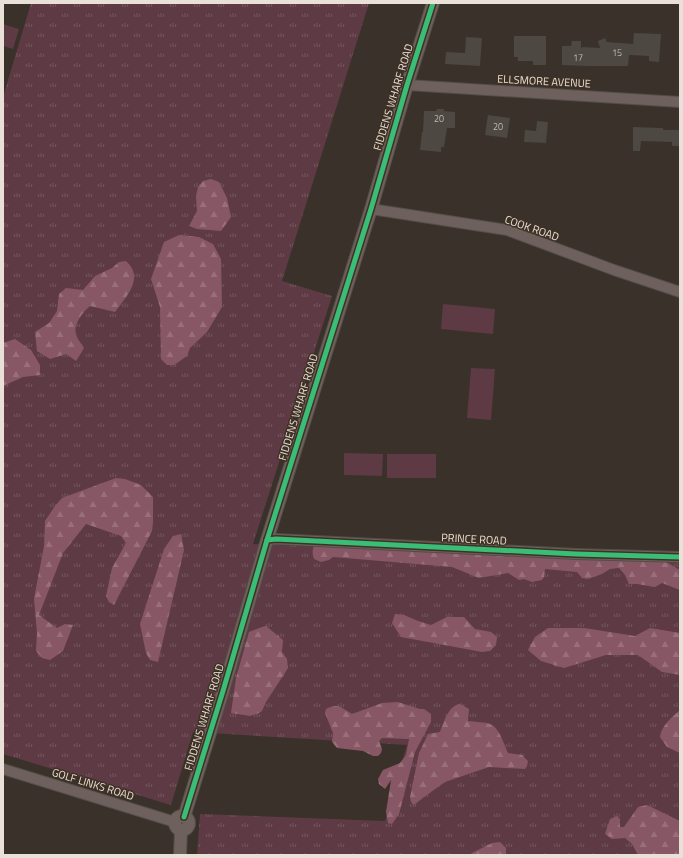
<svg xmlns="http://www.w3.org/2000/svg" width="683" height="858" viewBox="0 0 683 858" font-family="'Titillium Web',sans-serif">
<defs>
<pattern id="grass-tufts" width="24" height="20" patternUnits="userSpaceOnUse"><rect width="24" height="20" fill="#5e3a44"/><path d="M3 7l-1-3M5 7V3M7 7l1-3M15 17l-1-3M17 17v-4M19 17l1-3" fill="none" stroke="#75565e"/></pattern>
<pattern id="forest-firs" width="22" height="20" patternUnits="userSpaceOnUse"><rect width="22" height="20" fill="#885765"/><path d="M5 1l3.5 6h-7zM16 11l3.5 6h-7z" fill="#996f7a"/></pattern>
</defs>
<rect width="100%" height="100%" fill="#39312a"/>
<polygon fill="url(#grass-tufts)" points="31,3 369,3 282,281 332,296 253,544 680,563 680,855 197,855 200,814 385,821 407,745 193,732 171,805 3,754 3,97"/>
<g fill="url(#forest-firs)">
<polygon points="211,179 219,182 227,198 231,217 221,231 197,229 189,226 197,211 196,196 198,187 203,181"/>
<polygon points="179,235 199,237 213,244 221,259 222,307 207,332 190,348 187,356 174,365 167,365 161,359 160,307 151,279 164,242"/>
<path d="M126,261C145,278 126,297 115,312L90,306C83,312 73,324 76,334C77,339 82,344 84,348L76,361L66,354L50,359L37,351L35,332L49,323L57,311L59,294L66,288L83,290L95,276L112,268L119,262Z"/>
<polygon points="15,339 31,350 40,365 40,375 23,377 3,386 3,343"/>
<polygon points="116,478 125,479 141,485 153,497 153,522 152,531 114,605 109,602 106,596 112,568 126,543 121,536 86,524 63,553 39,615 57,628 65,624 73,625 63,651 50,660 42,658 36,651 37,633 34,599 44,546 45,521 55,506 62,498"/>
<polygon points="181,534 184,550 158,662 150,660 146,653 140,624 164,549 173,536"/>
<path d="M315,544L660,558L678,569H680V590L662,583L655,587L637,584H629L625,575L619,568L610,569L602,574L588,579L582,578L577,572L545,569L544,577L542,580L532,582L524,579L519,580L508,573L479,578L452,567L333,557L329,560L321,562L314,559C312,554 312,549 315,544Z"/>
<polygon points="395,614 404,615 418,621 431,625 447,617 464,617 475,629 491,632 497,637 496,645 490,651 482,652 401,637 392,623"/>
<polygon points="266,626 283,640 282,652 287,659 288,668 266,702 262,711 259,713 250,716 231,713 236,678 249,632 262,627"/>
<polygon points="548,628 584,628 635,636 650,628 680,633 680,675 662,672 638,655 606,655 564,668 541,661 528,650 535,637"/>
<path d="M398,702L420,709H424L431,714V722L415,752L399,814L392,824L388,823L386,812L391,780L385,789L379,784L378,779L383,770L400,763L406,755L409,739L382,738L379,741L382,749L381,753L378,756H373L363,751L337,748L332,742L333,733L325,713L326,709C339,703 340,707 352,714L382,703Z"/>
<path d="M460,704L469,709L468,721C475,722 484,722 490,724C499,727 504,744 508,753L522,755L528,761L527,766L525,769L489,767L445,782L424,797L414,805L411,802L410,797L419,753L428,734L440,732C444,722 448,706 460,704Z"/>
<path d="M680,710V753L667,747L660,737C661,726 672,717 680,710Z"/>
<polygon points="647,805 680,821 680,855 638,855 632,844 625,838 612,839 605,834 610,819 617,816 620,819 620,827 624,827 638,807"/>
<polygon points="500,842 506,848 506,855 470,855 472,853 492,843"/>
</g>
<g fill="#5e3a44">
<polygon points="3,24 19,29 13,49 3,46"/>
<polygon points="443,304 495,309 493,334 441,329"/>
<polygon points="471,368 495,369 491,420 467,418"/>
<polygon points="344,453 383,454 382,476 344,475"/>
<rect x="387" y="454" width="49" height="24"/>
</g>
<g fill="#4d4842">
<polygon points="634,33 661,34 659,62 649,61 649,56 629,55 628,66 589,66 562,65 562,46 571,46 572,41 581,41 581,48 583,47 600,48 598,41 605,38 607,42 633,44"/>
<polygon points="514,36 546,36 546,65 533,65 533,61 518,61 518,57 514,57"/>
<polygon points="466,37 482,38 480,66 445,64 446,52 465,53"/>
<polygon points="437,109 444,109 444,111 455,112 455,128 447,128 444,147 441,147 441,152 420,150 422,132 423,132 424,111 436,111"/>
<polygon points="488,115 510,118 507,138 485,135"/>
<polygon points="537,121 548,122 546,143 524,142 525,130 536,131"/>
<polygon points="633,127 663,128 663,130 680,130 680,146 672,146 672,142 641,141 640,151 633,151"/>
</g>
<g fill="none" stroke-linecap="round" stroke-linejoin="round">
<defs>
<g id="minor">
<polyline points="407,85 680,102"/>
<polyline points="371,209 507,230 614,270 680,292"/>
<polyline points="267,540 276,539 576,554 680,557"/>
<polyline points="3,769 175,822"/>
</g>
<g id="tertiary">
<circle cx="182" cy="823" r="7"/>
<polyline points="184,817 223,691 267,540 371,209 407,85 433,3"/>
<polyline points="180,855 181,830"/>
</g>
</defs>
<use href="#minor" stroke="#534d48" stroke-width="12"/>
<use href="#tertiary" stroke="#534d48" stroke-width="14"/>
<use href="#minor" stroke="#6e605c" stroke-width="10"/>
<use href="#tertiary" stroke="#6e605c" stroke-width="12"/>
<defs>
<g id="cycleway">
<polyline points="267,540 276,539 576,554 680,557"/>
<polyline points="184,817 223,691 267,540 371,209 407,85 433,3"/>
</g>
</defs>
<use href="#cycleway" stroke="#3f3124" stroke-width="8"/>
<use href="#cycleway" stroke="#3abd76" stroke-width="5"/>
</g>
<g text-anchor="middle" stroke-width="3" stroke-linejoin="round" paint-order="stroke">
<g font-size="9" fill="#c2bab2">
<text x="617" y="56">15</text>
<text x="578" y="61">17</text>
<text x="439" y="122">20</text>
<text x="498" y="130">20</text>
</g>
<g font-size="11" fill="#e9e0d8" stroke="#3f3124">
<text transform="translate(544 81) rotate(3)" y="4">ELLSMORE AVENUE</text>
<text transform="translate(393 97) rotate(-73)" y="4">FIDDENS WHARF ROAD</text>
<text transform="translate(532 228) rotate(19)" y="4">COOK ROAD</text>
<text transform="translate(298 407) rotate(-73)" y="4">FIDDENS WHARF ROAD</text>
<text transform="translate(474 539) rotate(3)" y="4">PRINCE ROAD</text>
<text transform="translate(204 717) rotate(-73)" y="4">FIDDENS WHARF ROAD</text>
<text transform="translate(93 784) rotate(17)" y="4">GOLF LINKS ROAD</text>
</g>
</g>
<rect width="683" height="858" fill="none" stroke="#e9e0d8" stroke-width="8"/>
</svg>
